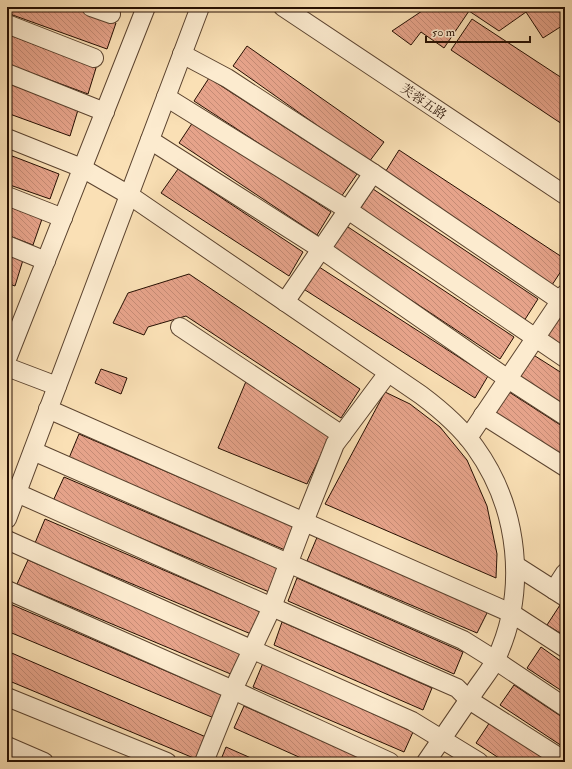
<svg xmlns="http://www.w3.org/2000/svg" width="572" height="769" viewBox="0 0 572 769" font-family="'IM FELL Double Pica','Noto Serif SC',serif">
<defs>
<pattern id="building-back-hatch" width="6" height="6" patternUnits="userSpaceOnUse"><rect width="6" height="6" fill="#e6a38a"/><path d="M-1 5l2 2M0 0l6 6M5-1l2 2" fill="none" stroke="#c58b75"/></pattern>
</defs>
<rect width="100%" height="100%" fill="#fae0b5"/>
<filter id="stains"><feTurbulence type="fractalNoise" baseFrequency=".005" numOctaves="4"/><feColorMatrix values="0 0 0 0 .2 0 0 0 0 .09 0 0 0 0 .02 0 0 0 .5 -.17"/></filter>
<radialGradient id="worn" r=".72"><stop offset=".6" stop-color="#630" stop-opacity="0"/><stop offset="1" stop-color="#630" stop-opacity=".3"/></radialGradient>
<g fill="url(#building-back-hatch)" stroke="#260f02">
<polygon points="7,7 73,7 116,23 107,49 7,13"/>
<polygon points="428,7 565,7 565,24 543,38 526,12 499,31 469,11 444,48 421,32 411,45 392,31"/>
<polygon points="472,19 565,80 565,126 451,50"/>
<polygon points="7,34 96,68 88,94 7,64"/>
<polygon points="247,46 384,142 369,162 233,66"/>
<polygon points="209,78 357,174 341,197 194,101"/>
<polygon points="7,83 78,110 70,136 7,113"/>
<polygon points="193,122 331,212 317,235 179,143"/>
<polygon points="399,150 565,259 565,265 552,285 384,174"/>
<polygon points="7,154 59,174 50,199 7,184"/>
<polygon points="178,169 303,252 289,276 161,193"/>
<polygon points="373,189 538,299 524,321 358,212"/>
<polygon points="7,206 42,219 33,245 7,235"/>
<polygon points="345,225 514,337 500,359 331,247"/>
<polygon points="7,254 23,260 15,286 7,283"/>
<polygon points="316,265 488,376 475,398 302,288"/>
<polygon points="189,274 360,389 341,418 186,316 148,327 144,335 113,323 128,293"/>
<polygon points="558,317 565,321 565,352 543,338"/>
<polygon points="532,354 565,375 565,405 518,375"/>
<polygon points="101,369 127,378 121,394 95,383"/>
<polygon points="247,379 330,436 307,484 218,448"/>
<polygon points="385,392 410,404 440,427 467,460 487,506 497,554 496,578 325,504"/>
<polygon points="509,392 565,428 565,458 495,413"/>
<polygon points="79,434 295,527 285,550 69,458"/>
<polygon points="64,477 279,569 269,592 53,501"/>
<polygon points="45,519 261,612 251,634 35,543"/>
<polygon points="318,535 489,609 477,633 307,561"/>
<polygon points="28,560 243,653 233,675 17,584"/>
<polygon points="297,578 463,652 454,674 288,601"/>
<polygon points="8,603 224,696 214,718 7,631 7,606"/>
<polygon points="560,605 565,608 565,636 547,625"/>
<polygon points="282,622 432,688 423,710 274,645"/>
<polygon points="541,647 565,664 565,693 527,668"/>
<polygon points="7,651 206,737 196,759 7,680"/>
<polygon points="263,663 413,732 404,752 253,687"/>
<polygon points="514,685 565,719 565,748 500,705"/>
<polygon points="244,706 369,762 310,762 234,728"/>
<polygon points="490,722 549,762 505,762 476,743"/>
<polygon points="226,747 260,762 220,762"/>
</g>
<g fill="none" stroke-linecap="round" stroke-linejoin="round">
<defs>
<g id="minor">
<polyline points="91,7 111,14"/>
<polyline points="283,7 565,195"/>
<polyline points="7,24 94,58"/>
<polyline points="182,54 227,78 373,173 565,304"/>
<polyline points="7,73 105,112"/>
<polyline points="166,97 348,210 565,358"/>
<path d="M7,138L82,168L129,195L421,395C441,410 460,426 475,447C519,508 528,591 496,659C490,671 481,681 474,692C458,715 442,739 426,762"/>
<polyline points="150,140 321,249 508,379 565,416"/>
<polyline points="7,196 63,218"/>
<polyline points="7,245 46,261"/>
<polyline points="285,302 373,173"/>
<polyline points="180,327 342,435"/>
<polyline points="7,359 146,7"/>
<polyline points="7,367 57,386"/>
<polyline points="48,409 511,613 565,648"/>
<polyline points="483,415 565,467"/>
<polyline points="468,438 565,294"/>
<polyline points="33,451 463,640 495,660 565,707"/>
<polyline points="17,493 272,607 457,688 469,700 565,761"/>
<polyline points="7,519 200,7"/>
<polyline points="7,540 412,721 479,762"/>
<polyline points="515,565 565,597"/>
<polyline points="7,590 233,690 390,762"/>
<polyline points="554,590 565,573"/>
<polyline points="7,697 167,762"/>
<polyline points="7,746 44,762"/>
<polyline points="204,762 233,690 272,607 304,522 335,444 388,373"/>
</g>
</defs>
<use href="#minor" stroke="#5b432f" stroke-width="20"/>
<use href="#minor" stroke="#fcebcf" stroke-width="18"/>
</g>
<g text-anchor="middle" stroke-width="3" stroke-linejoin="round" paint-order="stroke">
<g font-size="13" fill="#260f02" stroke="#fcebcf">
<text transform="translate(424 101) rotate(34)" y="5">芙蓉五路</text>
</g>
</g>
<rect width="572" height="769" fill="none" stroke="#fae0b5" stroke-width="24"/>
<rect x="8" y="8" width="556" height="753" fill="none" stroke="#260f02" stroke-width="2"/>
<rect x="12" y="12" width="548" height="745" fill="none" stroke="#260f02"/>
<path d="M426 36v6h104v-6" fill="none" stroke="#260f02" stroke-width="2"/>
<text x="432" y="36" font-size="12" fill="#260f02" stroke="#fcebcf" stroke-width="3" paint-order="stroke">50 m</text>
<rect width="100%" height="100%" filter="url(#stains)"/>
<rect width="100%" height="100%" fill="url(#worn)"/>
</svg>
